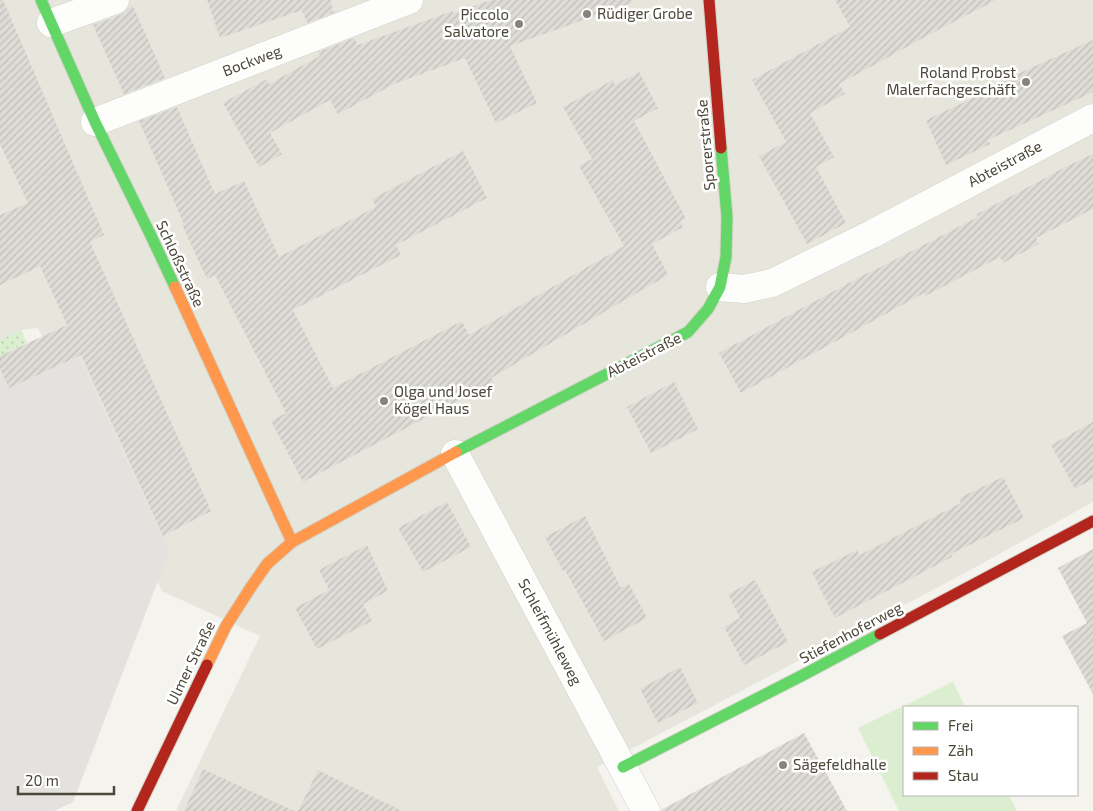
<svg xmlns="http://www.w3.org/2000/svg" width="1093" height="811" viewBox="0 0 1093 811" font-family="'Exo 2',sans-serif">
<defs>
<pattern id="grass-dots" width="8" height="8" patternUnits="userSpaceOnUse" patternTransform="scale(1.25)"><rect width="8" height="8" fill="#dbeecf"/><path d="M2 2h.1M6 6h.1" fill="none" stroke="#bdcdb2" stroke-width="1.8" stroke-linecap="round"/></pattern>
<pattern id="building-hatch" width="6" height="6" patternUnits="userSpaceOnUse" patternTransform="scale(1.25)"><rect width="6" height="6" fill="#dedcd6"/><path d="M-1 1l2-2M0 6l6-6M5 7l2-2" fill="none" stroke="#c0beb8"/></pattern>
</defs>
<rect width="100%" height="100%" fill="#f4f3ee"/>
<polygon fill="#e7e6dc" points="0,0 1093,0 1093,502 965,573 597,767 619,811 176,811 260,636 162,591 38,328 21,330 0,340"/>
<polygon fill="url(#grass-dots)" points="21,330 27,343 0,356 0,340"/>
<polygon fill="#dbeecf" points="953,682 965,707 904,707 904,795 1009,795 1017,811 899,811 858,728"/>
<polygon fill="#e3e2de" points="67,331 169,552 73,802 54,811 0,811 0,362"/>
<g fill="url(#building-hatch)">
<polygon points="0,0 3,0 104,235 90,242 211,511 163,536 81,355 9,388 0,368 0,356 67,325 40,266 0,285 0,215 28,203 0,144"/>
<polygon points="207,0 331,0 333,12 341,10 307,23 302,10 220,38"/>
<polygon points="491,0 631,0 632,3 510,46 537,103 496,123 465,58 394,84 338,114 330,100 270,133 282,154 259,167 223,103 267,79 269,84 320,56 318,52 354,38 358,45 453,11 453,13"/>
<polygon points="835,0 996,0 934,32 839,84 845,94 810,113 834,157 816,167 846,223 807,244 759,156 786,142 752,80 850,27"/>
<polygon points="133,6 165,78 124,94 93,25 120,15 127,10 128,8"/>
<polygon points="1093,40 1093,92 988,140 990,144 946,165 926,120 1001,85 1000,82"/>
<polygon points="639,72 658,108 634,121 686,219 680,222 683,227 652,244 668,275 491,378 494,382 303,482 271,421 286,413 215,275 207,279 182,225 184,224 139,121 177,107 215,194 244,181 279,257 376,207 372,199 463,151 487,198 396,245 401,255 293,310 333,388 462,321 469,335 624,246 579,166 592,159 563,107 613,80 615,85"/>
<polygon points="1093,154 1093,209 1036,238 1039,244 1003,263 1000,257 925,296 924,293 741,393 719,353 873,270 873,271 978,217 977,214 1055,173 1055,172"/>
<polygon points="674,382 698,429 651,453 627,407"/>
<polygon points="1093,422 1093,479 1075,489 1051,445"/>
<polygon points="1003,477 1024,518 951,554 952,557 835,618 812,572 857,550 860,555 961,503 959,498"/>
<polygon points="447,502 471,547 423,572 398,528"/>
<polygon points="585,516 621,588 629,584 647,618 604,641 565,570 563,571 545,537"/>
<polygon points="367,545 388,591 363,604 372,621 317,649 295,608 329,590 319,570"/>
<polygon points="1093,549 1093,694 1062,636 1087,623 1058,568"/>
<polygon points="755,580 788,642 744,665 724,627 740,618 728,594"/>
<polygon points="680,667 698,703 658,723 640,689"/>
<polygon points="804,733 847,811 662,811 661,810"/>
<polygon points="203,769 294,811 184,811"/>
<polygon points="318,770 402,811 298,811"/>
</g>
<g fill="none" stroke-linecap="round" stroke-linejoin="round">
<defs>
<g id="street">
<polyline points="51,23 115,0"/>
<polyline points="95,122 409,0"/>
<polyline points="720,287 744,289 772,283 872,234 1093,118"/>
<polyline points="455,454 646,811"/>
</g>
<g id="fast">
<polyline points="41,0 95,122 152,238 175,287"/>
<polyline points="456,452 688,332 708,309 720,287 726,257 727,217 721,148"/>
<polyline points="623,767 805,674 880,634"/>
</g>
<g id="slow">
<polyline points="175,287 292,542"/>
<polyline points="207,665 226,626 251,587 267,564 292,542 456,452"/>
</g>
<g id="jam">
<polyline points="709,0 721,148"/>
<polyline points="880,634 1093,521"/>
<polyline points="137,811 207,665"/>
</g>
</defs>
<use href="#street" stroke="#d2d1cb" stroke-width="29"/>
<use href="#fast" stroke="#d2d2c5" stroke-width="13"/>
<use href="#slow" stroke="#d2d2c5" stroke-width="13"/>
<use href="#jam" stroke="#d2d2c5" stroke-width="13"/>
<use href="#street" stroke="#fdfdfc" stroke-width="28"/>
<use href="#fast" stroke="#63d668" stroke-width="11"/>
<use href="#slow" stroke="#ff974d" stroke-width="11"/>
<use href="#jam" stroke="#b3261e" stroke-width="11"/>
</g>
<g fill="#868378" stroke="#fff" stroke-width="2">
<circle cx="587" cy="14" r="5"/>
<circle cx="519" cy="24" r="5"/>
<circle cx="1026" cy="82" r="5"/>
<circle cx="384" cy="401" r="5"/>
<circle cx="783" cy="765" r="5"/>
</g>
<g text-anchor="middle" stroke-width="5" stroke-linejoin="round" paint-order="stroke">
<g font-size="15" fill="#4b4739" stroke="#fff" text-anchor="start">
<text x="597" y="19">Rüdiger Grobe</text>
<text x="509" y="20" text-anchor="end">Piccolo<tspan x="509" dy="17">Salvatore</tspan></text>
<text x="1016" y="78" text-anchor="end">Roland Probst<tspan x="1016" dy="17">Malerfachgeschäft</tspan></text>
<text x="394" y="397">Olga und Josef<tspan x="394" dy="17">Kögel Haus</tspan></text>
<text x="793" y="770">Sägefeldhalle</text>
</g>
<g font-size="15" fill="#4b4739" stroke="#fff">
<text transform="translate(252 61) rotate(-21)" y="5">Bockweg</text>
<text transform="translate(706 145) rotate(-95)" y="5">Sporerstraße</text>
<text transform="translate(1005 164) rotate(-28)" y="5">Abteistraße</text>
<text transform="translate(180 264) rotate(65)" y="5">Schloßstraße</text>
<text transform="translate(644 355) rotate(-27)" y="5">Abteistraße</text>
<text transform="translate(550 632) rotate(62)" y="5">Schleifmühleweg</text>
<text transform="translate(851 633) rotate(-28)" y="5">Stiefenhoferweg</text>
<text transform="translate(191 663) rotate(-64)" y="5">Ulmer Straße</text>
</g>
</g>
<rect x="903" y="706" width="175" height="90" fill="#ffffff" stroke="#b7b5b0"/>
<rect x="913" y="722" width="25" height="8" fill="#63d668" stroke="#b7b5b0"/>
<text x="948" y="731" font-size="15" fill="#4b4739">Frei</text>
<rect x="913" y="747" width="25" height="8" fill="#ff974d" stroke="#b7b5b0"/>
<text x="948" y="756" font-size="15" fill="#4b4739">Zäh</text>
<rect x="913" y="772" width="25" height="8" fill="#b3261e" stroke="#b7b5b0"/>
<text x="948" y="781" font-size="15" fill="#4b4739">Stau</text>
<path d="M18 786v8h96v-8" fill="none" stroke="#4b4739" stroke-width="2.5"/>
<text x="25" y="786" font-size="15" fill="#4b4739" stroke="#ffffff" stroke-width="4" paint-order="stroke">20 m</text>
</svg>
